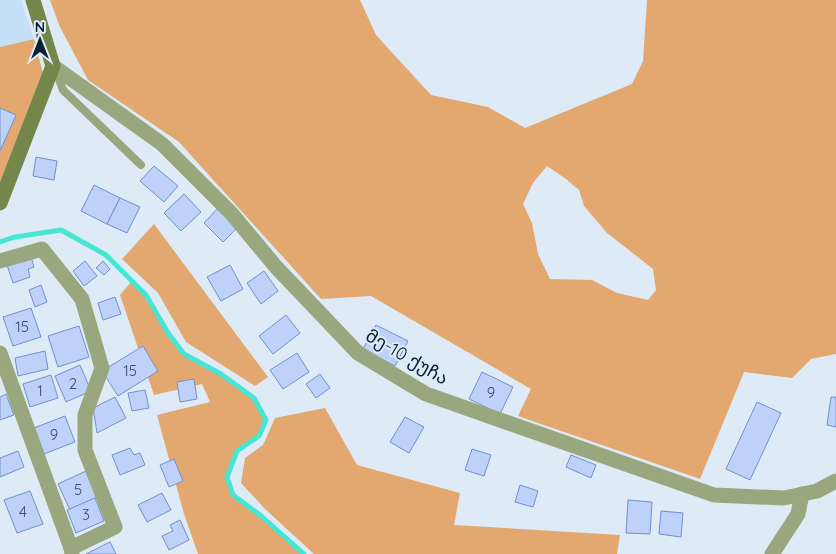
<svg xmlns="http://www.w3.org/2000/svg" width="836" height="554" viewBox="0 0 836 554" font-family="Quicksand,'Noto Sans Georgian',sans-serif">
<rect width="100%" height="100%" fill="#deeaf5"/>
<polygon fill="#c5e0f6" points="0,0 21,0 34,39 0,47"/>
<g fill="#e3a870" fill-rule="evenodd">
<path d="M50,0H360L376,35L431,95L488,107L525,128L632,84L643,61L647,0H836V354L811,359L792,378L744,372L700,479L518,416L531,389L371,296L321,299L179,142L88,80L60,27ZM547,166L566,179L579,190L584,206L607,233L653,269L656,290L648,300L617,293L592,280L550,279L538,254L532,223L523,204L533,183Z"/>
<polygon points="34,39 43,73 0,186 0,47"/>
<polygon points="154,224 268,377 255,386 186,342 158,293 122,259"/>
<polygon points="132,281 146,295 168,333 184,354 221,374 254,398 266,420 259,436 237,451 227,477 233,495 260,515 303,554 198,554 184,514 157,415 210,402 202,384 154,395 120,295"/>
<polygon points="325,408 357,465 460,493 454,525 620,535 617,554 314,554 265,509 241,483 245,458 263,445 275,418"/>
</g>
<g fill="none" stroke-linecap="round" stroke-linejoin="round">
<polyline stroke="#47e6d4" stroke-width="5" points="0,242 15,237 61,230 106,255 146,295 168,333 184,354 221,374 254,398 266,420 259,436 237,451 227,477 233,495 260,515 304,554"/>
</g>
<g fill="#bed1f8" stroke="#7290cc">
<polygon points="0,108 16,115 0,151"/>
<polygon points="36,157 57,161 54,180 33,176"/>
<polygon points="154,166 178,186 164,202 140,181"/>
<polygon points="94,185 120,198 107,224 81,211"/>
<polygon points="184,194 201,212 181,231 164,213"/>
<polygon points="120,198 140,207 127,233 107,224"/>
<polygon points="220,206 239,226 223,242 204,223"/>
<polygon points="31,257 34,267 28,269 30,277 13,283 7,265"/>
<polygon points="85,261 97,276 84,286 73,271"/>
<polygon points="103,261 110,269 104,275 96,268"/>
<polygon points="230,265 243,289 221,301 207,277"/>
<polygon points="264,271 278,291 261,304 247,283"/>
<polygon points="41,285 47,302 35,307 29,290"/>
<polygon points="115,297 121,314 103,320 98,303"/>
<polygon points="31,308 41,337 13,346 3,317"/>
<polygon points="286,315 300,333 273,354 259,336"/>
<polygon points="376,325 408,341 395,366 363,349"/>
<polygon points="79,326 89,357 58,367 48,336"/>
<polygon points="143,346 158,371 118,396 102,371"/>
<polygon points="45,351 48,369 18,376 15,358"/>
<polygon points="297,353 309,372 283,389 270,370"/>
<polygon points="80,365 91,391 66,402 55,376"/>
<polygon points="482,372 513,387 500,414 469,399"/>
<polygon points="320,374 330,388 316,398 306,384"/>
<polygon points="51,375 58,398 30,407 23,384"/>
<polygon points="194,379 197,399 180,402 177,382"/>
<polygon points="145,390 149,408 132,411 128,393"/>
<polygon points="6,394 14,415 0,420 0,397"/>
<polygon points="115,397 126,418 97,433 93,408"/>
<polygon points="831,397 836,397 836,427 827,425"/>
<polygon points="757,402 781,413 750,480 726,469"/>
<polygon points="65,416 75,442 44,454 34,428"/>
<polygon points="405,417 424,427 409,453 390,442"/>
<polygon points="130,448 134,455 140,453 145,465 120,475 112,455"/>
<polygon points="472,449 491,455 484,476 465,470"/>
<polygon points="18,451 24,467 0,477 0,458"/>
<polygon points="571,455 596,465 591,478 566,467"/>
<polygon points="174,459 183,481 169,487 160,465"/>
<polygon points="86,471 98,497 70,510 58,484"/>
<polygon points="520,485 538,491 533,507 515,502"/>
<polygon points="30,491 43,524 17,533 4,500"/>
<polygon points="162,493 171,510 147,522 138,505"/>
<polygon points="95,498 104,521 76,533 67,510"/>
<polygon points="628,500 652,502 650,534 626,533"/>
<polygon points="661,511 683,513 681,537 659,534"/>
<polygon points="180,520 189,540 169,550 162,536 173,531 170,525"/>
<polygon points="110,542 116,554 86,554"/>
</g>
<g fill="none" stroke-linecap="round" stroke-linejoin="round">
<polyline stroke="#98a77e" stroke-width="8" points="56,71 63,90 141,165"/>
<g stroke="#98a77e" stroke-width="15">
<polyline points="53,66 162,144 232,214 276,267 358,353 426,394 714,495 784,498 817,491 836,481"/>
<polyline points="0,261 42,249 82,299 102,368 85,415 85,450 115,527 71,548"/>
<polyline points="0,353 71,548 72,554"/>
<polyline points="772,554 798,514 802,494"/>
</g>
<polyline stroke="#728749" stroke-width="15" points="0,203 53,66 33,0"/>
</g>
<g text-anchor="middle" stroke-width="4" stroke-linejoin="round" paint-order="stroke">
<g font-size="15" fill="#354d64">
<text x="22" y="332">15</text>
<text x="130" y="376">15</text>
<text x="73" y="389">2</text>
<text x="40" y="396">1</text>
<text x="491" y="398">9</text>
<text x="54" y="440">9</text>
<text x="78" y="495">5</text>
<text x="23" y="517">4</text>
<text x="86" y="520">3</text>
</g>
<g font-size="18" fill="#072133" stroke="#deeaf5">
<text transform="translate(407 357) rotate(30)" y="6">მე-10 ქუჩა</text>
</g>
</g>
<g transform="translate(40 40)" stroke="#deeaf5" stroke-width="4" paint-order="stroke">
<path d="M0-4L9 19L0 12L-9 19Z" fill="#072133"/>
<text y="-8" font-size="14" font-weight="bold" text-anchor="middle" fill="#072133">N</text>
</g>
</svg>
